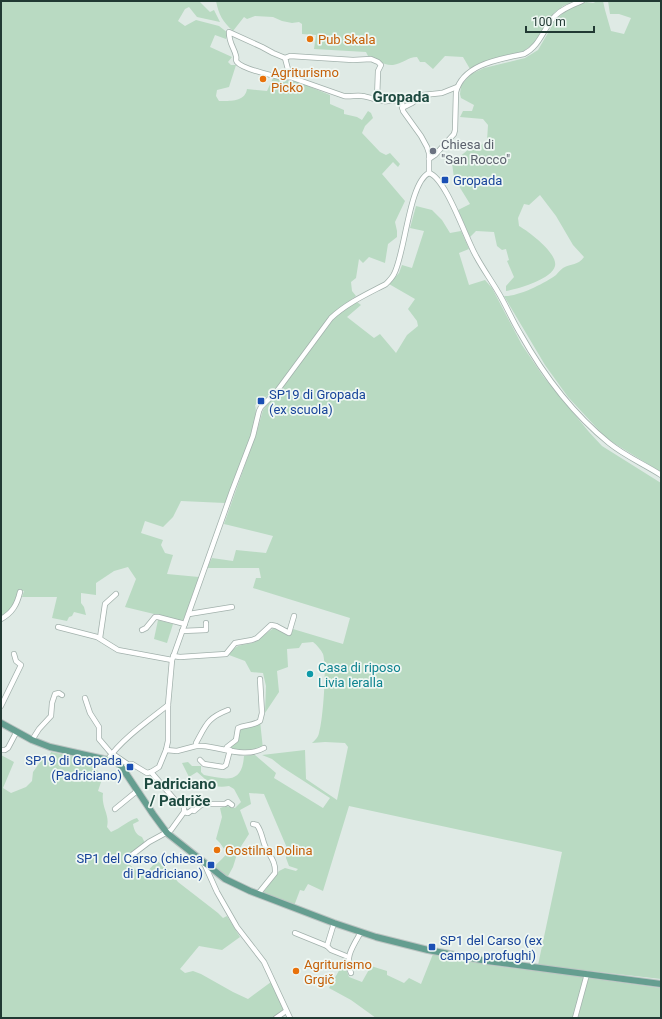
<svg xmlns="http://www.w3.org/2000/svg" width="662" height="1019" viewBox="0 0 662 1019" font-family="Roboto,sans-serif">
<rect width="100%" height="100%" fill="#dfeae5"/>
<g fill="#b9dac2">
<path d="M1,1H199L210,12L214,10L220,22L197,17L189,7L185,9L178,21L185,26L196,20L219,26L228,33L226,39L215,35L210,47L232,57L228,62L231,65H236L229,87L217,90L216,96L219,101C230,101 245,102 247,89L267,91L273,78L298,82L330,95V104L344,110V114L357,117L362,120L368,111L371,113L373,118L365,126L362,133L380,152L386,155L390,153L400,164L398,167L393,162L382,174L405,201L395,222L397,231V237L388,244L385,263L369,257L363,263L359,259L356,278L351,282L352,291L356,296L336,311L273,392L255,405C261,422 232,485 225,503L181,501L173,517L163,527L145,521L141,533L163,540L161,545L165,553L173,555L167,574L199,577L183,621L125,607L136,579L128,567L114,571L96,583V595L81,593V603L84,607L86,615L74,612L72,616L69,617L67,621L52,618L57,597H22L24,591L18,590C16,603 12,610 1,617Z"/>
<path d="M216,1H574L563,6L554,13L534,43L524,51L489,60L470,69L463,57L445,56L433,69L425,62H420L417,57C408,57 402,64 393,65C384,66 376,59 368,56L366,52L314,49L316,35L302,34V24L299,22L292,23L282,21L273,17L255,16L247,19L244,17L233,31C222,21 219,15 216,1Z"/>
<path d="M598,1H603L605,10L611,31L624,34L631,18L619,14H610L608,1H661V472L607,439L568,397L545,365L504,296C518,297 545,283 556,275C558,273 560,270 563,268C571,263 578,266 584,257L573,245L556,216L540,195L529,205L524,204L518,218L519,226C528,231 558,253 555,266C552,279 518,289 506,291V286L514,277L507,261L509,260L506,249L502,250L497,246L494,232L476,231L470,237L458,210L470,204L454,178L452,163L469,149L481,145L487,141L488,125L483,119L460,117L463,111H472L474,105L461,98L460,94L461,85L471,74L484,68L525,58L538,50L556,19L567,10L586,2L593,3Z"/>
<path d="M416,206L432,210L442,220L450,233L461,231L469,249L459,253L469,285L485,280L492,288L522,345L543,376L589,432L602,446L661,483V979L538,965L562,852L349,806L323,891L308,884L304,891L300,890L294,906L263,893L279,871L285,868L296,871L298,869L289,866L286,858L287,848L264,794L249,793L251,804L240,810L249,834L238,851L233,867L227,878L214,867C218,862 224,858 227,853L220,843L216,839L222,817L220,808L226,806L235,808L241,802L234,789L229,786C212,789 209,782 197,772L189,777L182,763L188,762L192,766H201V772L204,775C226,779 242,785 244,756L255,755L276,773L274,778L323,808L330,798L282,767L272,759L262,755L305,750L306,779L337,800L348,747L345,743L325,742L312,743C315,740 318,738 319,733C323,720 327,667 323,654C321,650 317,645 313,642L302,643L299,648L287,649L288,667L277,671L279,692L265,713L266,686L263,673L251,672L245,661L229,655C237,642 244,646 255,642C259,640 268,631 274,628L290,635L293,629L343,644L350,618L253,588L256,578H261L259,568H207L212,558L233,561L236,550L266,553L273,536L224,524L257,431L263,410L277,393L333,320L344,309L357,302L361,305L347,317L374,338L380,334L396,353L407,335L418,326L417,321L408,309L415,299L389,284L399,273L402,265L412,268L424,231L410,228Z"/>
<polygon points="158,620 173,624 167,643 154,639"/>
<polygon points="260,721 263,749 258,752 226,749 233,743 238,728"/>
<path d="M51,752L95,760L94,765L96,770L100,772L103,776L98,791L103,793C101,808 110,814 107,827L111,832C121,828 129,820 137,818L139,821L133,824C134,830 136,835 142,837L145,843L124,860L143,876L157,861L167,868L178,882L218,913L223,918L227,916L240,937L222,950L199,946L180,969L185,973L193,971L201,974L233,992L248,999L271,982L284,1011L274,1018H1V755L14,762L3,788L11,793L26,787L32,781L33,772L43,758L48,759Z"/>
<polygon points="433,954 489,965 584,977 574,1018 376,1018 351,1000 329,988 344,962 349,977 362,982 371,966 387,971 387,975 404,983 409,978 421,984"/>
<polygon points="588,978 661,988 661,1018 578,1018"/>
</g>
<g fill="none" stroke-linecap="round" stroke-linejoin="round">
<defs>
<g id="minor">
<polyline points="285,58 290,77"/>
<path d="M377,99L378,71L381,65L378,62L371,59L353,60L290,56L285,58L273,53L262,47L229,32C229,44 234,47 236,56C237,59 235,59 237,62C242,69 282,79 290,77L344,96C350,97 356,95 362,96C369,97 377,100 384,101C390,102 396,98 402,102L403,111L421,136L427,147L429,153V173"/>
<polyline points="402,108 412,103 423,95 442,93 457,87"/>
<path d="M429,159L435,155L454,134L455,130L456,92C463,64 500,59 524,54C540,46 543,29 555,16C562,9 572,5 582,1"/>
<path d="M429,173C446,178 466,239 476,256C483,269 491,280 498,292C506,305 512,320 520,333C543,374 572,413 609,443C625,456 644,464 661,475"/>
<polyline points="189,614 232,607"/>
<path d="M1,619C12,613 17,605 20,592"/>
<polyline points="58,627 97,637 118,650 172,660"/>
<polyline points="142,630 146,628 155,617 158,617 185,624"/>
<polyline points="182,631 206,630 206,623"/>
<polyline points="100,638 105,604 116,594"/>
<polyline points="173,656 180,657 226,654 235,643 252,640 257,638 271,625 276,626 289,633 294,616"/>
<polyline points="85,698 90,713 99,727 99,739 110,752 129,765"/>
<polyline points="1,706 21,665 16,661 14,654"/>
<polyline points="32,740 39,729 51,716 52,703 55,694 59,693 62,695"/>
<path d="M196,746V743C206,725 207,718 228,710"/>
<path d="M226,749L227,747L236,740L238,728C245,724 251,727 260,721L262,713L260,679"/>
<polyline points="1,750 5,750 8,748 17,731"/>
<path d="M166,750L177,751L196,746H202C222,747 245,759 264,748"/>
<path d="M108,759C123,738 148,721 168,705"/>
<polyline points="200,760 204,764 223,767 226,765 230,750"/>
<path d="M123,769L129,765L132,764L147,773L151,772L159,767L166,750L168,741V705L172,660L232,491L253,436L259,411L261,407L277,391L331,318C347,303 367,294 386,284C389,281 392,278 394,274C405,254 409,182 429,173"/>
<polyline points="115,809 137,791"/>
<polyline points="184,812 188,813 192,810 194,811 201,805 204,804 225,804 228,802 232,805"/>
<path d="M253,824L257,825C262,832 262,839 265,846C269,855 276,861 275,873L258,894"/>
<polyline points="128,858 149,842 171,830 184,812 184,807 180,801 175,800 151,772"/>
<polyline points="204,863 217,892 237,927 264,962 290,1018"/>
<polyline points="295,933 327,946 331,950 346,956"/>
<polyline points="327,946 334,923"/>
<path d="M351,973C344,958 353,946 361,932"/>
<polyline points="276,1018 286,1011"/>
<polyline points="575,1018 587,974"/>
</g>
<polyline id="major" points="1,723 32,740 50,747 117,762 123,769 153,814 167,833 225,879 250,891 334,923 376,937 428,950 487,961 661,984"/>
</defs>
<use href="#minor" stroke="#a2b1ac" stroke-width="6"/>
<use href="#major" stroke="#bcc4c2" stroke-width="8"/>
<use href="#minor" stroke="#fff" stroke-width="4.5"/>
<use href="#major" stroke="#659e90" stroke-width="6"/>
</g>
<g fill="#e8710a" stroke="#eff7f3" stroke-width="1.5">
<circle cx="310" cy="39" r="4"/>
<circle cx="263" cy="79" r="4"/>
<circle cx="217" cy="850" r="4"/>
<circle cx="296" cy="971" r="4"/>
</g>
<circle fill="#6b7280" stroke="#eff7f3" stroke-width="1.5" cx="433" cy="151" r="4"/>
<g fill="#1a4fb4" stroke="#eff7f3" stroke-width="1.5">
<rect x="441" y="176" width="8" height="8" rx="2"/>
<rect x="257" y="397" width="8" height="8" rx="2"/>
<rect x="126" y="763" width="8" height="8" rx="2"/>
<rect x="207" y="861" width="8" height="8" rx="2"/>
<rect x="428" y="943" width="8" height="8" rx="2"/>
</g>
<circle fill="#0f9aa8" stroke="#eff7f3" stroke-width="1.5" cx="310" cy="674" r="4"/>
<g text-anchor="middle" stroke-width="3.5" stroke-linejoin="round" paint-order="stroke">
<g font-size="13" fill="#c56008" stroke="#eff7f3" text-anchor="start">
<text x="318" y="44">Pub Skala</text>
<text x="271" y="77">Agriturismo<tspan x="271" dy="15">Picko</tspan></text>
<text x="225" y="855">Gostilna Dolina</text>
<text x="304" y="969">Agriturismo<tspan x="304" dy="15">Grgič</tspan></text>
</g>
<g font-size="13" fill="#5b616d" stroke="#eff7f3" text-anchor="start">
<text x="441" y="149">Chiesa di<tspan x="441" dy="15">"San Rocco"</tspan></text>
</g>
<g font-size="13" fill="#164399" stroke="#eff7f3" text-anchor="start">
<text x="453" y="185">Gropada</text>
<text x="269" y="399">SP19 di Gropada<tspan x="269" dy="15">(ex scuola)</tspan></text>
<text x="122" y="765" text-anchor="end">SP19 di Gropada<tspan x="122" dy="15">(Padriciano)</tspan></text>
<text x="203" y="863" text-anchor="end">SP1 del Carso (chiesa<tspan x="203" dy="15">di Padriciano)</tspan></text>
<text x="440" y="945">SP1 del Carso (ex<tspan x="440" dy="15">campo profughi)</tspan></text>
</g>
<g font-size="13" fill="#0d838f" stroke="#eff7f3" text-anchor="start">
<text x="318" y="672">Casa di riposo<tspan x="318" dy="15">Livia Ieralla</tspan></text>
</g>
<g font-size="15" font-weight="bold" fill="#1e4a40" stroke="#eff7f3">
<text x="401" y="102">Gropada</text>
<text x="180" y="789">Padriciano<tspan x="180" dy="17">/ Padriče</tspan></text>
</g>
</g>
<rect width="662" height="1019" fill="none" stroke="#213933" stroke-width="4"/>
<path d="M526 26v6h68v-6" fill="none" stroke="#213933" stroke-width="2"/>
<text x="532" y="26" font-size="12" fill="#213933" stroke="#eff7f3" stroke-width="3" paint-order="stroke">100 m</text>
</svg>
